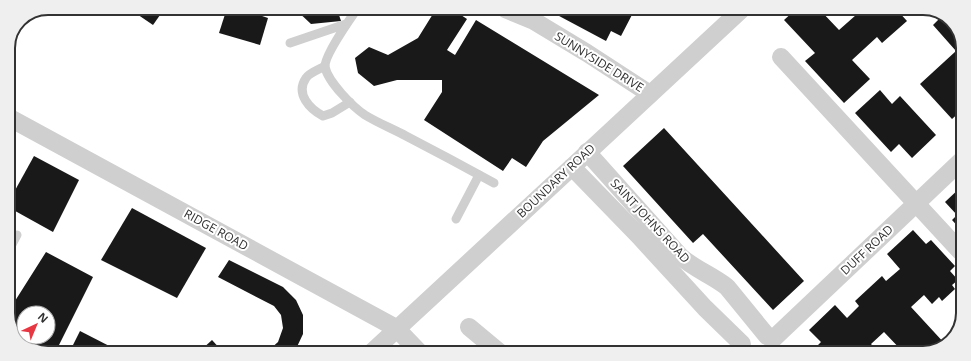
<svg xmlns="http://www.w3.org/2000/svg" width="971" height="361" viewBox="0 0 971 361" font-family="'Open Sans',sans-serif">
<rect width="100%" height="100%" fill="#fff"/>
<g fill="#191919" fill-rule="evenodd">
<polygon points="128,8 165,8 153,25"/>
<polygon points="227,8 238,8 268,18 260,45 219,33"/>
<polygon points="295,9 337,9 341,21 311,24"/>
<polygon points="436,9 452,9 467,19 447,50 455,55 476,20 599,95 543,141 526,167 512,158 503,171 424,120 442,92 442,80 397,80 374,86 358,73 355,58 369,47 388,55 418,38"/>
<polygon points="546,9 635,9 621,36 611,31 606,41"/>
<polygon points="795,10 820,10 839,30 856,15 852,10 897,10 907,21 882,43 877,37 852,60 870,79 844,103 805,61 815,53 784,20"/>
<polygon points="943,15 955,24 963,45 962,110 952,119 920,84 956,51 933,25"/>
<polygon points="880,90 892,104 900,96 936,135 912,158 899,144 891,152 855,113"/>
<polygon points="664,128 804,281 773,310 703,234 693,243 623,166"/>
<polygon points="34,156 79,180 53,232 8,207 8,203"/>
<polygon points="962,186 962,231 952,220 957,215 945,202"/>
<polygon points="132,208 206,248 177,298 101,260"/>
<polygon points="913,230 926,244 931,240 955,266 950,271 958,280 952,285 955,289 942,301 939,297 932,304 924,295 911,307 946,345 923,353 904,353 884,332 871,344 879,353 821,353 816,347 821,342 809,330 835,305 847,318 859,306 855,301 882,276 886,281 900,269 887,254"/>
<path d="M46,252L93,277L56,351H35L16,337L8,316V312ZM24,313H48V337H24Z"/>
<polygon points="229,260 283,287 296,300 303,315 303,334 295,351 268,351 278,342 283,328 281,315 274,306 218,277"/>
<polygon points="80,331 119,351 70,351"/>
<polygon points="212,340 222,351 200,351"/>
</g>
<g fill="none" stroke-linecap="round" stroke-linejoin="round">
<g stroke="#cfcfcf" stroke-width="9">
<path d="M357,9C350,19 324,56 325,67C328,82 353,107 365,115C378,123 393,129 406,136C435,151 465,167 494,183"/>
<polyline points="290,43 346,24"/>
<path d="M325,66C320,69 309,73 306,78C295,94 310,109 323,116L332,113L350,102"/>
<polyline points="456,219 479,175"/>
<polyline points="8,252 17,235"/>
</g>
<g stroke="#cfcfcf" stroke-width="18">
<polyline points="505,9 534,21 587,53 650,94"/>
<polyline points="781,57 961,252"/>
<polyline points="8,117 396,328 419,352"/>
<path d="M587,152L680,256C694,269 712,275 727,287L767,336"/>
<polyline points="572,167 638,235 705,308 742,344"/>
<polyline points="469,327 499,352"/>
<polyline points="772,340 962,160"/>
<polyline points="372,352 572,167 741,10"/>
</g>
</g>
<g text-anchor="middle" stroke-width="4" stroke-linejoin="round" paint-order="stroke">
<g font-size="12" fill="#323232" stroke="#fff">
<text transform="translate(599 62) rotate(32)" y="4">SUNNYSIDE DRIVE</text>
<text transform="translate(556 181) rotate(-43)" y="4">BOUNDARY ROAD</text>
<text transform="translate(650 221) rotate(47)" y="4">SAINT JOHNS ROAD</text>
<text transform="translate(216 230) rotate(29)" y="4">RIDGE ROAD</text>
<text transform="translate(867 250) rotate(-43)" y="4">DUFF ROAD</text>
</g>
</g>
<path d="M0 0H971V361H0ZM48 15H923A33 33 0 0 1 956 48V313A33 33 0 0 1 923 346H48A33 33 0 0 1 15 313V48A33 33 0 0 1 48 15Z" fill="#efefef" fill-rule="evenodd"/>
<path fill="none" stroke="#323232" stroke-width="2" d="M48 15H923A33 33 0 0 1 956 48V313A33 33 0 0 1 923 346H48A33 33 0 0 1 15 313V48A33 33 0 0 1 48 15Z"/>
<g transform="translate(36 325) rotate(44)"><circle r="19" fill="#ffffff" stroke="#adadad"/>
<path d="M0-3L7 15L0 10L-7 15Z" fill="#e73742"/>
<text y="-6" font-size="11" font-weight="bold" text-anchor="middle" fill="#323232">N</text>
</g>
</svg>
